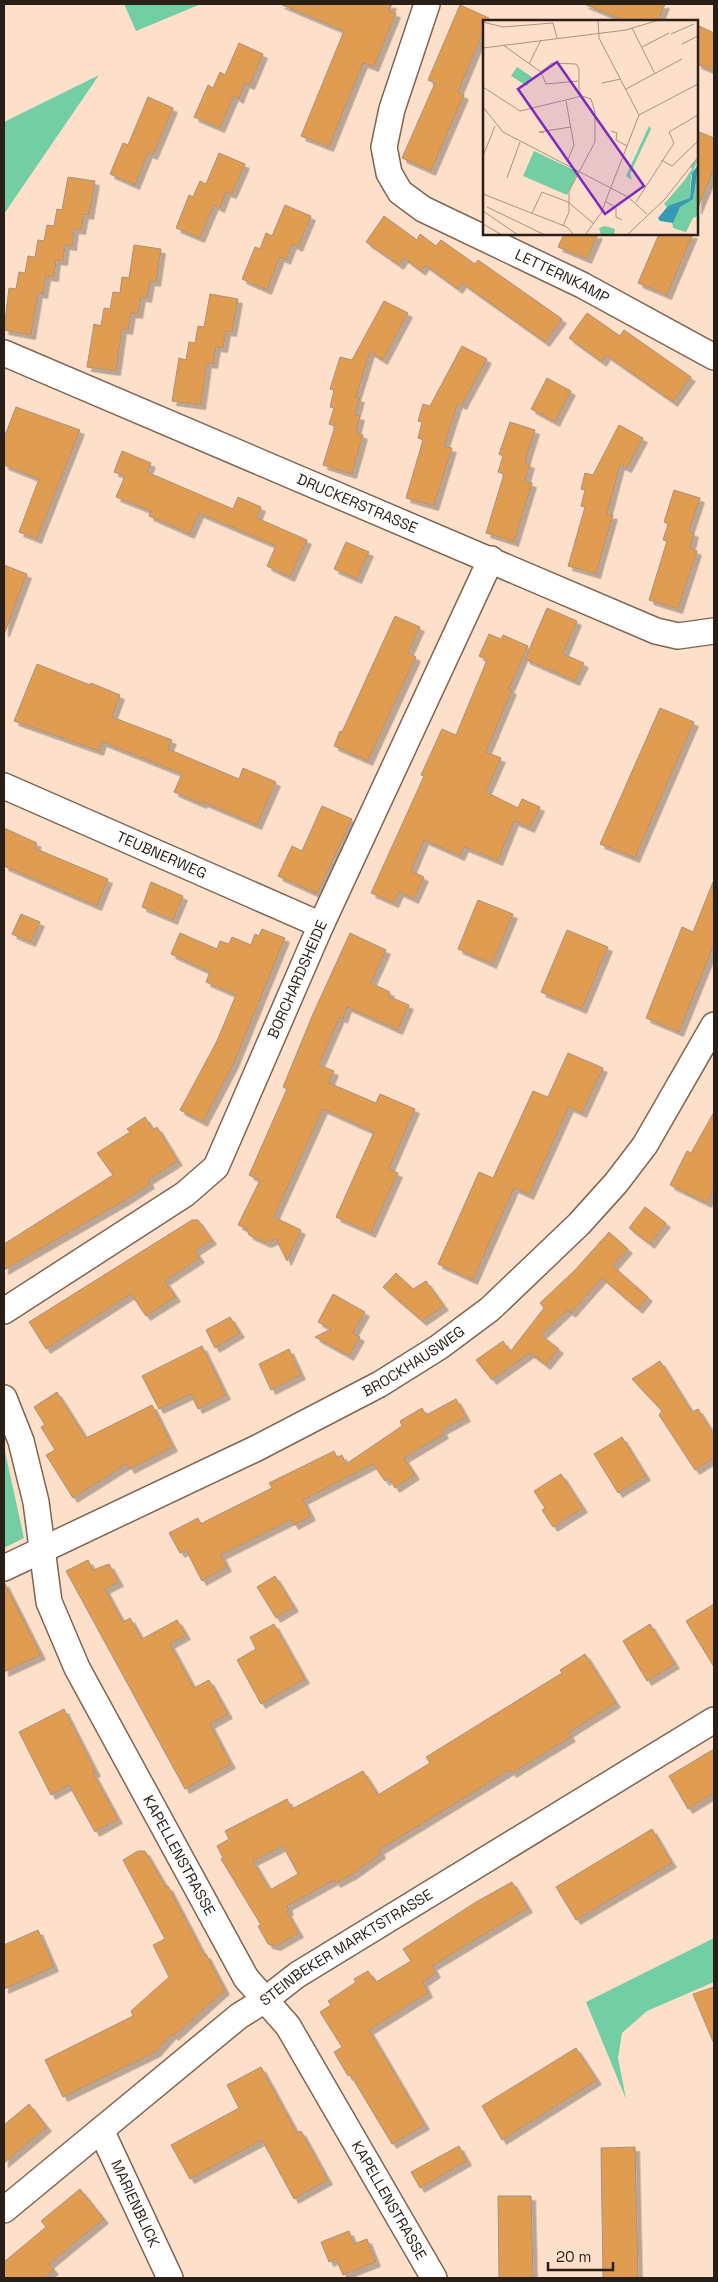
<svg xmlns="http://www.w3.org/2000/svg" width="718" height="2282" viewBox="0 0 718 2282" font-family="'Space Grotesk',sans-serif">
<defs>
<filter id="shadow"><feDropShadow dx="4.5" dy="4.5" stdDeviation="0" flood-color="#0004"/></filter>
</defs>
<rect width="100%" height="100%" fill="#fee0ca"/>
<g fill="#74cea4">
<polygon points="124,4 201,4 136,31"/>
<polygon points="99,75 4,214 4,122"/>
<polygon points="4,1447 24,1538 4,1548"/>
<polygon points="714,1938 714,1982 647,2011 622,2033 618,2058 626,2099 586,2002"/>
</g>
<g fill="#e09c51" stroke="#aa917a" fill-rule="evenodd" filter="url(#shadow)">
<polygon points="280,4 392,4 389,11 396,13 374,67 363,63 329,147 301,136 344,31"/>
<polygon points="584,4 665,4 658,21 625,21"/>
<polygon points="460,5 489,18 488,21 484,21 484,30 458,92 464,95 431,171 402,158 435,83 428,80"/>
<polygon points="697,25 714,33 714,71 697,64"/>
<polygon points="239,43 263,54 250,85 245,83 239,99 234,96 220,128 194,117 208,85 213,88 220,72 225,75"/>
<polygon points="148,97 173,108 153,155 148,153 135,185 110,174 123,143 128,145"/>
<polygon points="697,131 714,138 714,169 697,210"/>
<polygon points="219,153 245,164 232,194 226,192 220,208 214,205 200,238 176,228 189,195 193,197 200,181 206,184"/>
<polygon points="68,177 95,181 89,215 84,214 81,230 74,229 72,246 65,245 63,261 56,260 54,277 46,276 43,294 38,293 31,335 4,330 9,288 16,289 19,272 25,273 28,256 35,257 38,240 44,241 47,225 54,226 57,209 62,210"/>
<polygon points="285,205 311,216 298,247 292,244 286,260 280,257 267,290 242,279 255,247 260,249 266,233 272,236"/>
<polygon points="384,216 417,240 420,234 436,246 441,240 475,264 478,260 562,319 545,342 462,283 458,289 425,265 421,271 404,258 399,265 366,242"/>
<polygon points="564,234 598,234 587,259 558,247"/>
<polygon points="659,234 693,234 667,295 638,283"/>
<polygon points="134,245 161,249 156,282 150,281 147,298 141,297 138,314 131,313 128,330 122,329 116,371 87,367 94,324 101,326 104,308 110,309 113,292 120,293 122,277 129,278"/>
<polygon points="210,294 238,299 232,332 226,331 223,348 216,347 213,364 207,363 201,405 172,401 179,358 186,360 189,342 195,343 198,326 204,327"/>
<polygon points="384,301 408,313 383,360 370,352 356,397 360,398 355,415 360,416 356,432 363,435 352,474 323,465 335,426 329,424 334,408 330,407 334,390 330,389 340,357 352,360"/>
<polygon points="587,313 620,336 624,330 691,377 673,402 606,355 602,362 569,338"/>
<polygon points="462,346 487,359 462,405 458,403 444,446 452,448 434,506 406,498 423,440 418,438 422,422 418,421 423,404 430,406"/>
<polygon points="547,378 571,391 555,422 531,409"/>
<polygon points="16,407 80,430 37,539 19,532 39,479 4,465 4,438"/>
<polygon points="510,422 535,430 525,462 530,464 525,481 532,483 514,542 486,533 504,474 498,472 503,456 499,454"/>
<polygon points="619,425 643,438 627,468 620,465 607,514 613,515 596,574 568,566 585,507 581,506 585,490 581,489 585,473 593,475"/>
<polygon points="122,451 151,463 147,472 233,509 238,497 261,507 257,518 307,540 290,577 267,566 276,546 199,513 190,534 149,516 151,511 116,497 125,476 114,472"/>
<polygon points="674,490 700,498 689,531 694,533 690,548 697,551 678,609 649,600 667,541 663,540 668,524 664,522"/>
<polygon points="346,542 369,552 357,579 334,569"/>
<polygon points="4,565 27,574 5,632 4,632"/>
<polygon points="547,608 577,621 563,654 584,663 575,681 525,659"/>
<polygon points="395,616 420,627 408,653 416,657 368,761 334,746 340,731 342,732"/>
<polygon points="489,634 501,639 503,635 528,646 509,689 512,690 486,752 501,758 486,792 518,808 522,799 540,807 530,828 514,821 498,861 464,847 460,856 424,840 411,871 424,877 414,899 399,892 394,903 371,893 424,776 421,775 442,729 456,735 487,660 479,656"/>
<polygon points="37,664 90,685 91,683 120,695 112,717 172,740 168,749 239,779 243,768 276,782 257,825 203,802 202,804 174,792 182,774 102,742 99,751 14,721"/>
<polygon points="660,708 694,722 635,858 600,844"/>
<polygon points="322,806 352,819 317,894 278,876 292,846 302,851"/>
<polygon points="4,828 37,843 34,848 108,879 97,906 4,866"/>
<polygon points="151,882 183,896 173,920 142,907"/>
<polygon points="713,882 714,945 679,1032 646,1018 682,927 693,932"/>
<polygon points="478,900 513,914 492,964 458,949"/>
<polygon points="21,914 40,922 31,942 12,934"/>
<polygon points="262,929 285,938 234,1063 203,1122 180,1110 217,1041 236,995 206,982 210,972 171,954 180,933 217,949 220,941 229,944 232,937 251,945 255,934 259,936"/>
<polygon points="567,930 608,947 582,1009 541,992"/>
<polygon points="350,933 386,950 371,983 390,992 388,996 409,1005 398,1030 347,1007 343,1019 340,1017 319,1065 334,1071 329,1083 376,1103 380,1094 415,1109 389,1169 398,1173 371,1233 336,1217 374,1132 323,1109 274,1217 301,1230 287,1261 276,1239 266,1243 249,1235 247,1229 238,1225 260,1180 249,1175 287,1089 283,1087 313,1014"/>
<polygon points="568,1053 603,1068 582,1113 569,1107 529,1195 514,1188 473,1280 438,1264 479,1172 493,1178 533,1091 548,1097"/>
<polygon points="714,1112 714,1189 707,1203 670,1185 687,1151 691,1153"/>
<polygon points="145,1117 153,1130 157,1127 178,1161 148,1180 150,1184 127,1199 4,1270 4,1244 113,1175 97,1153 130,1132 127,1129"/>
<polygon points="645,1207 666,1223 650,1244 629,1228"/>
<polygon points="192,1220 198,1220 212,1240 195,1251 200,1258 165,1281 176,1297 146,1316 131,1294 46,1349 29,1322"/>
<polygon points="609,1232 628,1249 613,1266 648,1297 638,1309 602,1278 571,1313 568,1310 541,1335 559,1349 546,1365 530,1353 492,1380 476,1360 503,1341 510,1352 544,1308 540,1303 575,1270"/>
<polygon points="396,1273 413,1289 426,1281 444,1306 422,1321 383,1287"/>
<polygon points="333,1294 365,1312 353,1333 360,1337 349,1356 315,1337 331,1329 318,1322"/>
<polygon points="230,1317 240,1333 215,1348 206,1330"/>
<polygon points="202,1346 226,1395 198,1409 191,1394 159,1409 142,1376"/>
<polygon points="289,1349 301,1375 271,1390 259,1364"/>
<polygon points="660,1361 692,1412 698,1409 714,1435 714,1458 695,1470 659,1415 662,1411 632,1379"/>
<polygon points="57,1392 86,1438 152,1405 173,1447 130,1469 127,1464 73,1498 46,1455 55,1450 41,1427 45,1425 34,1407"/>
<polygon points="456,1399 466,1417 442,1430 444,1434 404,1458 415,1475 395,1488 389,1478 385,1481 373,1464 303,1500 311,1516 294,1525 291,1520 221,1555 227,1567 202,1581 186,1550 180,1553 169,1533 198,1518 201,1524 206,1521 272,1488 269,1483 334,1451 337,1458 342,1455 346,1464 402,1426 400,1421 422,1408 426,1415"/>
<polygon points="622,1437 646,1476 618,1493 594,1454"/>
<polygon points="561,1474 583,1508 553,1527 542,1510 545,1508 534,1491"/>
<polygon points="88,1560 93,1570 109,1564 119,1582 105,1589 123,1622 130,1618 142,1639 177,1620 186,1635 170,1644 194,1688 209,1680 228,1714 210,1724 231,1764 185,1789 66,1571"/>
<polygon points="275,1576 294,1607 276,1618 257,1587"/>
<polygon points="4,1582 41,1655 4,1672"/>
<polygon points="714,1604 714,1667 686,1621"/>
<polygon points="274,1624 305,1679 261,1704 237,1660 256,1649 250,1637"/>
<polygon points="650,1624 675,1664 647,1681 623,1641"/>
<path d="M585,1654L616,1703L568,1733L571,1737L512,1773L510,1770L379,1850L381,1854L353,1874L336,1883L334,1880L287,1906L289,1910L287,1912L299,1933L276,1946L268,1944L258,1926L261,1925L221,1859L223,1858L217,1846L229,1839L225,1831L287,1799L292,1809L363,1771L378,1795L430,1763L426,1757L562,1673L560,1670ZM283,1846L298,1874L270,1890L253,1861Z"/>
<polygon points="64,1709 96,1772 93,1773 118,1819 95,1832 69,1785 51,1795 19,1732"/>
<polygon points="714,1749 714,1793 688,1809 669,1776"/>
<polygon points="652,1829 672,1863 576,1920 556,1887"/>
<polygon points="138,1851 145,1851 166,1887 168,1886 204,1955 206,1954 225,1990 174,2036 172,2034 156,2052 63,2097 45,2060 133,2016 131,2011 169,1977 153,1945 165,1939 123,1860"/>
<polygon points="512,1882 528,1908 432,1966 436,1973 423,1982 428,1993 369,2030 425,2125 392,2144 350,2074 348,2076 334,2052 342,2047 320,2012 331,2005 328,2001 356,1982 354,1979 368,1971 376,1982 411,1961 403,1949 476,1902"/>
<polygon points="38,1930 54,1967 4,1989 4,1945"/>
<polygon points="714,1987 714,2044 693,1994"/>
<polygon points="576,2048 597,2080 502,2140 482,2106"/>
<polygon points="261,2067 297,2133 301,2131 328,2180 294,2199 262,2140 190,2179 171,2145 239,2108 227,2085"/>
<polygon points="29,2104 47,2127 4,2163 4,2125"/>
<polygon points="459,2146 467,2161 420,2188 411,2172"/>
<polygon points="635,2147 638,2278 603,2278 601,2148"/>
<polygon points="80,2189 104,2219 49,2264 54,2270 44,2278 4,2278 4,2262 46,2227 41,2221"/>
<polygon points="498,2196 531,2196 533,2278 499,2278"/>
<polygon points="349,2231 354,2244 367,2239 376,2262 343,2275 336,2259 329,2262 321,2242"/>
</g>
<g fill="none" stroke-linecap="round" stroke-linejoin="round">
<defs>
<g id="minor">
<path id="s1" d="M427,4L392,109L384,147L389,173L400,192L423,209L582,285L714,357"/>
<path id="s2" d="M4,353L656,631L678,636L714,631"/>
<path id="s3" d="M4,786L321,925"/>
<path id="s4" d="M4,1311L185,1194L216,1167L321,925L491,559"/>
<path id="s5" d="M4,1398L21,1441L36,1502L49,1602L77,1668L246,1978L288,2026L434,2278"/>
<path id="s6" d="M4,1568L257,1448L380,1384L439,1347L490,1309L579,1224L616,1183L645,1145L714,1025"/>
<path id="s7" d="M101,2130L170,2278"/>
<path id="s8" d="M4,2210L239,2016L265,2000L297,1975L714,1720"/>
</g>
</defs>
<use href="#minor" stroke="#7f6552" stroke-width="28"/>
<use href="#minor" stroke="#fff" stroke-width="25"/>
</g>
<g text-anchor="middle" stroke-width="5" stroke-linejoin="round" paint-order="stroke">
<g font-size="15" fill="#2a1f17" stroke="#fee0ca">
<text dy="5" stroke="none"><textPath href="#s1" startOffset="381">LETTERNKAMP</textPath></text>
<text dy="5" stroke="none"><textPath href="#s2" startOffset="384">DRUCKERSTRASSE</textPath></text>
<text dy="5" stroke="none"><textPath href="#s3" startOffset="172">TEUBNERWEG</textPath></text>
<text dy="5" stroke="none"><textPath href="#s4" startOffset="461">BORCHARDSHEIDE</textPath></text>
<text dy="5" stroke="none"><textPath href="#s6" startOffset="459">BROCKHAUSWEG</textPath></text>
<text dy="5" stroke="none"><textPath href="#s5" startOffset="495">KAPELLENSTRASSE</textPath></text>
<text dy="5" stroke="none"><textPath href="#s8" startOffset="432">STEINBEKER MARKTSTRASSE</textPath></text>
<text dy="5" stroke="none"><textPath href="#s5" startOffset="900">KAPELLENSTRASSE</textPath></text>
<text dy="5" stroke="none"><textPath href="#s7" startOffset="81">MARIENBLICK</textPath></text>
</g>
</g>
<g transform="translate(483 20)">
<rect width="215" height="215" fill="#fee0ca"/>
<path d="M34,47L49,57L44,66L28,56ZM166,106L168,109L147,154L149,160L143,156ZM51,131L95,152L84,175L40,156ZM215,139L208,156L207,178L185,188L181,184L201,161L209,149L207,146ZM215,148V196L210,198L203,212L190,208L189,201L197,187L211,176V157ZM122,206L132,209L131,215H118L116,208Z" fill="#74cea4"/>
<path d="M215,145L210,179L197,187L190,203L177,201L175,198L185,186L207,178L209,153Z" fill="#369ab5"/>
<path fill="none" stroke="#a99382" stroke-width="1" d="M0,2L20,7L70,3L74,18M149,8L172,54M188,14L211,4M199,24L215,16M20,25L58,52L63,64L95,61M159,27L186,13M0,28L143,10L176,0M46,44L58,20M58,52L69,43L93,44L96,49V71L99,76L108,79L112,92V122L86,171V192L80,206M119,63L138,59M0,67L37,91L99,76M143,69L199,39M83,81L91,125L84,142M0,87L20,112L145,177L164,194M156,95L215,64M128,111L134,113L133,120L144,126M61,113L56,112L88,107M0,136L12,106M178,140L189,146L215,121M24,158L37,122M0,174L84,207L91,215M122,181L133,188V197L139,200M153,182L191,123L186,112L215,95M4,187L62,215M0,191L35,215M49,193L59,172L85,182L111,204M0,204L19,215M102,215L118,193L156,95L116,18L115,0M144,215L182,179L215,137"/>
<path fill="#7b2cbf" fill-opacity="0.15" stroke="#7b2cbf" stroke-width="2.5" d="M74,42L161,166L122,194L35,69Z"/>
<rect width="215" height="215" fill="none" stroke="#2a1f17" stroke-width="2.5"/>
</g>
<rect width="718" height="2282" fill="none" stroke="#2a1f17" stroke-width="10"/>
<path d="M548 2262v8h65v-8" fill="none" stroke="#2a1f17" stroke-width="2.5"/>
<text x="556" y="2262" font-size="15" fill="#2a1f17" stroke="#fee0ca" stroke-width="4" paint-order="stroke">20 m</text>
</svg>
